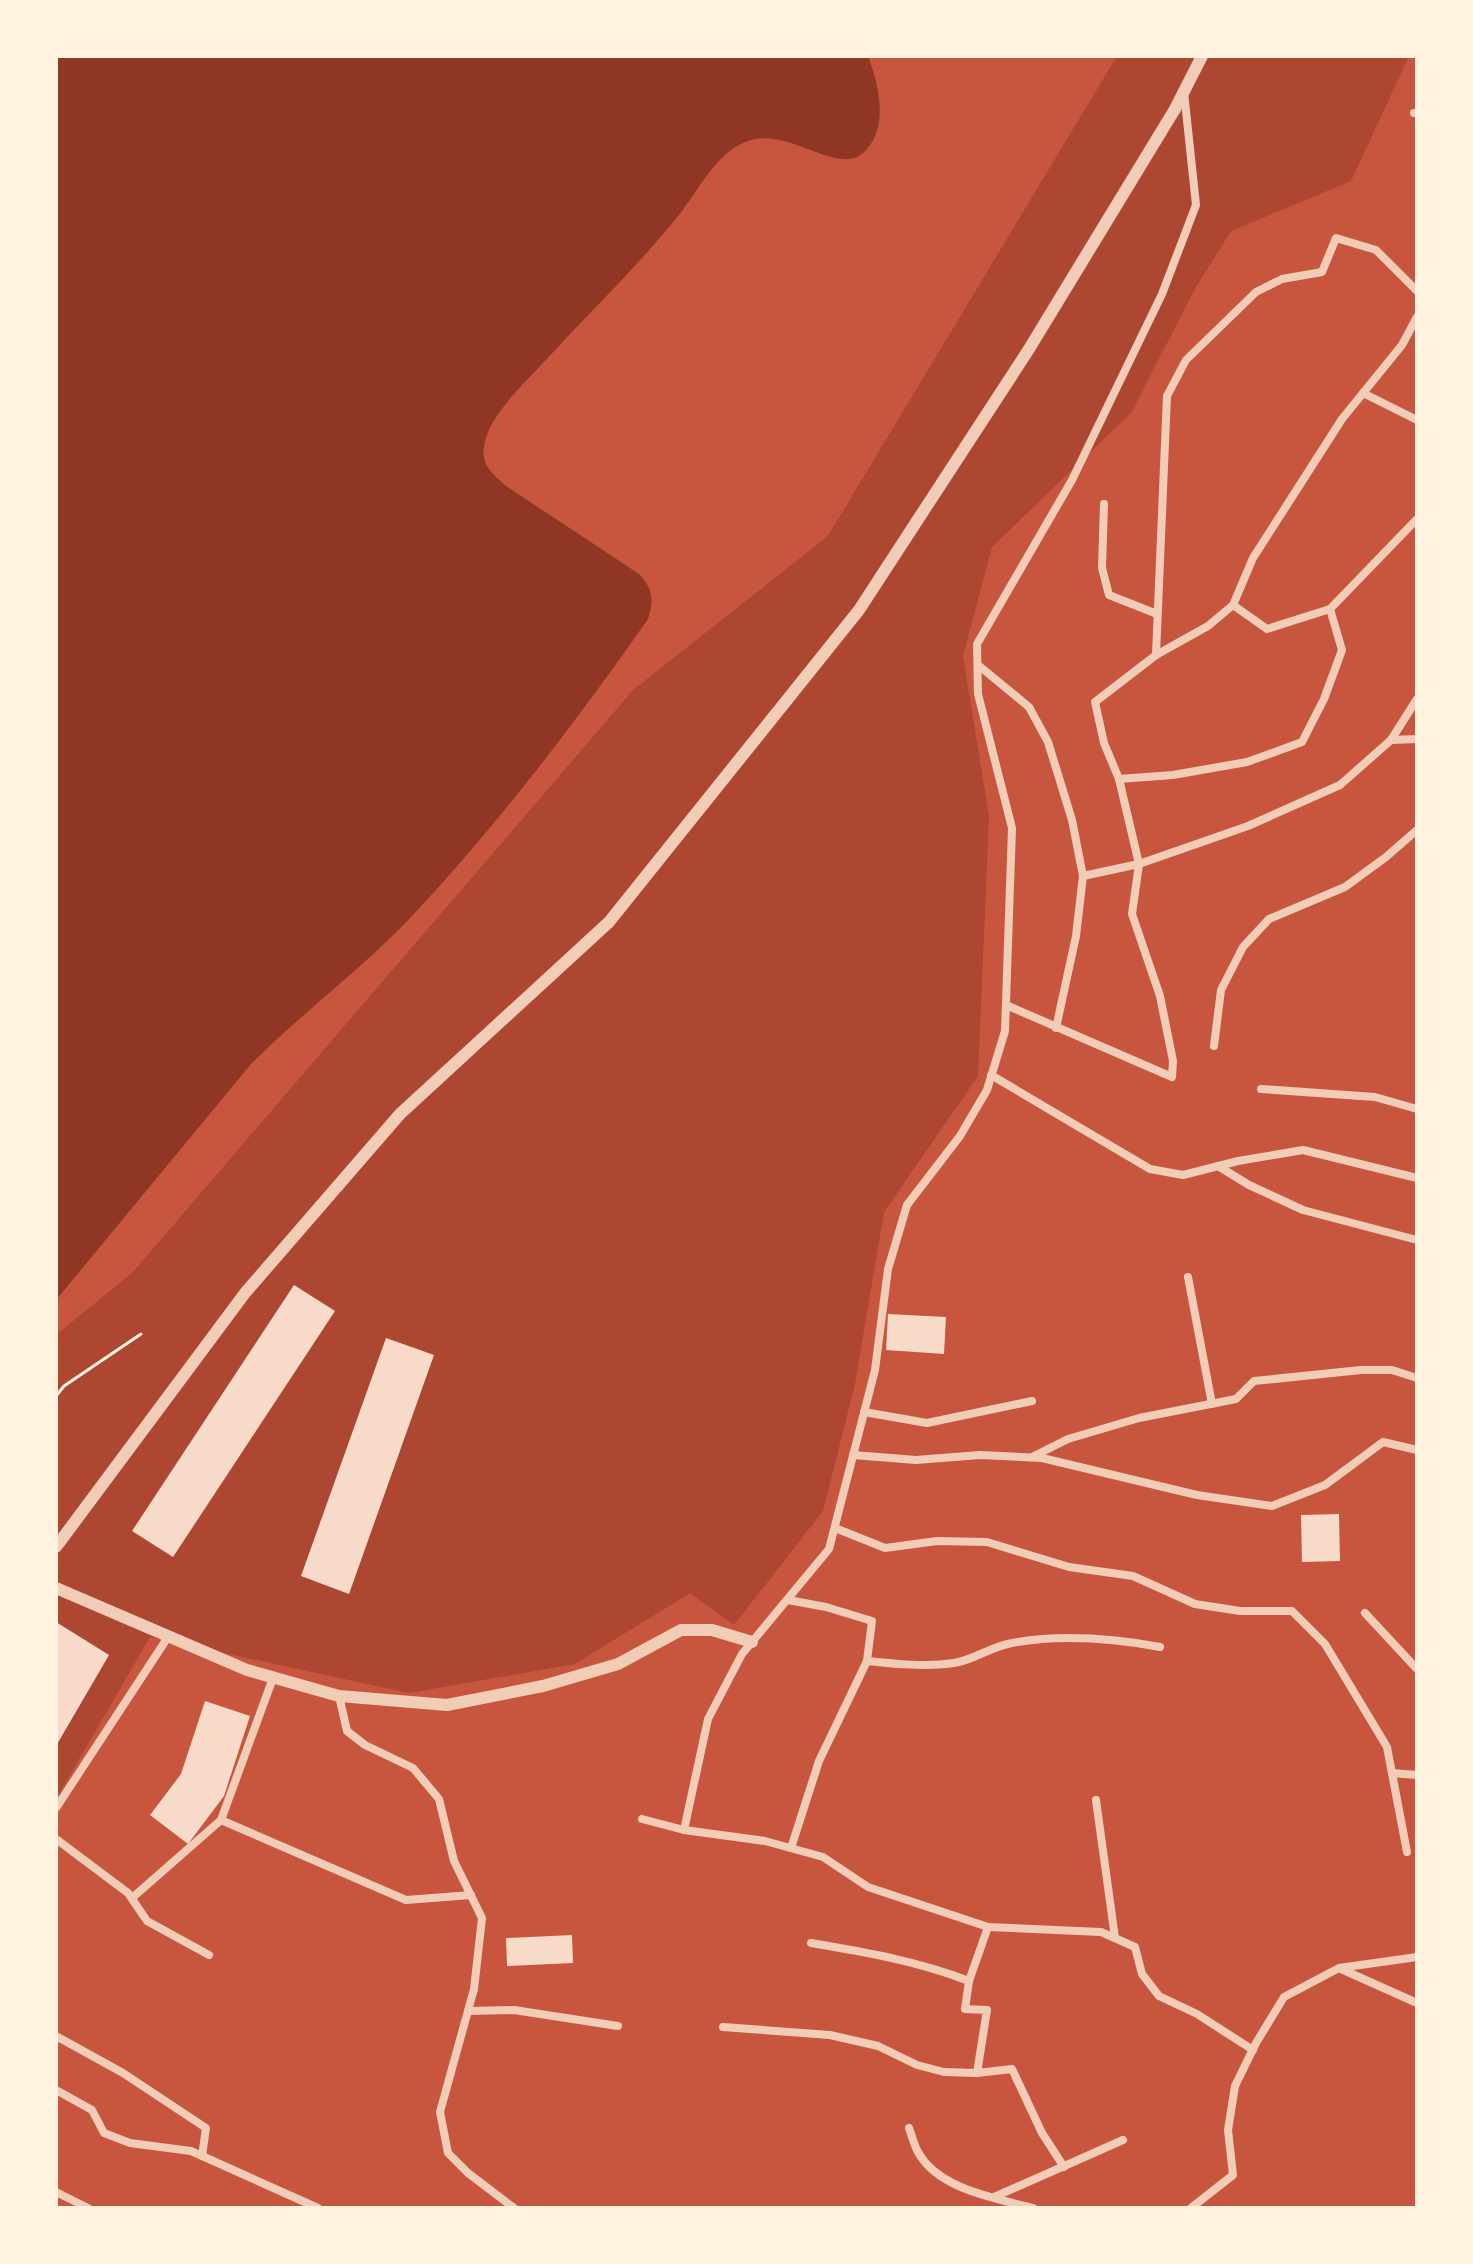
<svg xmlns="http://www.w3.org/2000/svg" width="1473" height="2264" viewBox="0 0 1473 2264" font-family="Jost,sans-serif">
<rect width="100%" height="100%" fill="#c8553d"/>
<polygon fill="#ae4732" points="1117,56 1409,56 1351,181 1231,231 1196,287 1131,413 992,547 963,656 989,816 978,1076 884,1212 855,1384 823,1511 734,1625 690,1593 575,1664 409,1693 150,1637 56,1799 56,1335 133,1272 633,690 828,536"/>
<path fill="#8f3625" d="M56,56H868C878,83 889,124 867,149C841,181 791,126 748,141C716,152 699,190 679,215C636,268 588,314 543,363C526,381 495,411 487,435C478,461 487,469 506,486L639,574C653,588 654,600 648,619C576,722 499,823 413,915C362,969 303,1012 251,1064L56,1300Z"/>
<g fill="#f7dbc8">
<polygon points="294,1285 335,1311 173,1557 132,1531"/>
<polygon points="888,1314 946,1317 944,1354 886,1350"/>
<polygon points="386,1338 434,1355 349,1594 301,1576"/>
<polygon points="1339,1514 1340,1561 1302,1562 1301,1515"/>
<polygon points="56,1622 109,1655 56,1746"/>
<polygon points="205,1701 250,1716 224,1796 188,1844 150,1815 181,1774"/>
<polygon points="572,1935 573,1963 507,1966 506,1938"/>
</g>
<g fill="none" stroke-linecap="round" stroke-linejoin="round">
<polyline stroke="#fff3e0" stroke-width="3" points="56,1396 64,1386 141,1334"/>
<g stroke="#f1ccb7" stroke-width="8">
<polyline points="1414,113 1417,113"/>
<polyline points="1363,393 1417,420"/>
<polyline points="1104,504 1102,568 1109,595 1157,614"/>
<polyline points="1233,605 1267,629 1330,609 1417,519"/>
<polyline points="1156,655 1167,396 1186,360 1256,292 1282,279 1322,272 1336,238 1376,250 1417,291"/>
<polyline points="978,665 1029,707 1048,742 1072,820 1083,876 1076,936 1056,1028"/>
<polyline points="1391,740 1417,739"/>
<polyline points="1119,779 1173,775 1247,762 1302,742 1324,699 1342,650 1330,609"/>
<polyline points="1083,876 1139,864 1248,826 1340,785 1391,740 1417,699"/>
<polyline points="1006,1005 1172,1077 1173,1061 1160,996 1132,914 1139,864 1119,779 1104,743 1095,702 1156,655 1208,626 1233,605 1253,558 1342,419 1402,345 1417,317"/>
<polyline points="1214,1046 1221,990 1243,947 1269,919 1345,887 1386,857 1417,830"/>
<polyline points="991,1075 1150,1169 1183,1175 1238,1161 1303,1150 1417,1178"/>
<polyline points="1261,1089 1375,1097 1417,1109"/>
<polyline points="1218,1166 1249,1185 1303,1210 1417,1240"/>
<polyline points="1188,1277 1212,1404"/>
<polyline points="864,1412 927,1423 1032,1401"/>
<polyline points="853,1455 916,1460 980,1455 1042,1458 1197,1495 1272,1506 1325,1485 1383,1442 1417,1450"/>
<polyline points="1032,1457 1068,1439 1139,1418 1236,1399 1254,1381 1361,1370 1392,1370 1417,1378"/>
<polyline points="835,1528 885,1548 937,1541 987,1542 1069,1567 1133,1576 1195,1604 1240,1611 1292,1611 1325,1644 1387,1747 1407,1852"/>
<path d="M788,1600L826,1607L872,1621L867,1661C895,1664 926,1667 954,1663C974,1660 992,1646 1012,1643C1062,1634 1111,1638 1160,1647"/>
<polyline points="1365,1613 1417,1669"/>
<polyline points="339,1696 347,1731 365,1745 413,1768 439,1799 454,1861 482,1918 474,1989 440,2112 448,2153 468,2173 514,2208"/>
<polyline points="1392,1773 1417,1775"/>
<polyline points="1096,1800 1115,1938"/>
<polyline points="56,1808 168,1637"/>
<polyline points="642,1819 684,1830 765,1841 823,1857 868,1887 988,1927 1101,1932 1135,1947 1142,1974 1159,1996 1197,2014 1253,2050"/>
<polyline points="221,1820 406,1900 471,1895"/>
<polyline points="684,1830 708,1719 742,1654 829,1549 875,1370 888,1269 907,1205 960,1136 987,1090 1005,1031 1012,828 978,694 977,644 1072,480 1162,294 1196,205 1184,92"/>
<polyline points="56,1839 128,1893 147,1921 209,1955"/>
<polyline points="791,1848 819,1761 867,1661"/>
<polyline points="132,1898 221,1820 273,1678"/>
<polyline points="988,1927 969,1981 965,2009 987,2010 977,2073 1012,2069 1042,2133 1064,2167"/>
<path d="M811,1943C865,1952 917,1961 969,1981"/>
<polyline points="1341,1969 1417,2003"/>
<polyline points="468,2011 514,2010 618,2026"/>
<polyline points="723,2027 830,2035 878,2046 917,2065 944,2072 977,2073"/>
<polyline points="56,2036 123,2073 206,2128 202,2156"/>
<polyline points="56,2090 92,2110 104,2133 130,2143 191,2151 318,2208"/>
<path d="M909,2128C912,2136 914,2145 918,2152C938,2189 995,2198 1033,2208"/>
<polyline points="56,2192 88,2208"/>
<polyline points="994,2197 1123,2140"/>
<polyline points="1191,2208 1233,2175 1228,2130 1235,2086 1256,2043 1284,1997 1339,1968 1417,1957"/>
</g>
<g stroke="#f1ccb7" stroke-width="12">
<polyline points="56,1547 245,1293 400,1114 609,922 859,610 1029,349 1175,109 1202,56"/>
<polyline points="56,1588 247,1670 339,1696 447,1705 543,1686 618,1664 681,1630 712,1630 752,1642"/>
</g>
</g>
<rect width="1473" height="2264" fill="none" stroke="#fff3e0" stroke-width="116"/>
</svg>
